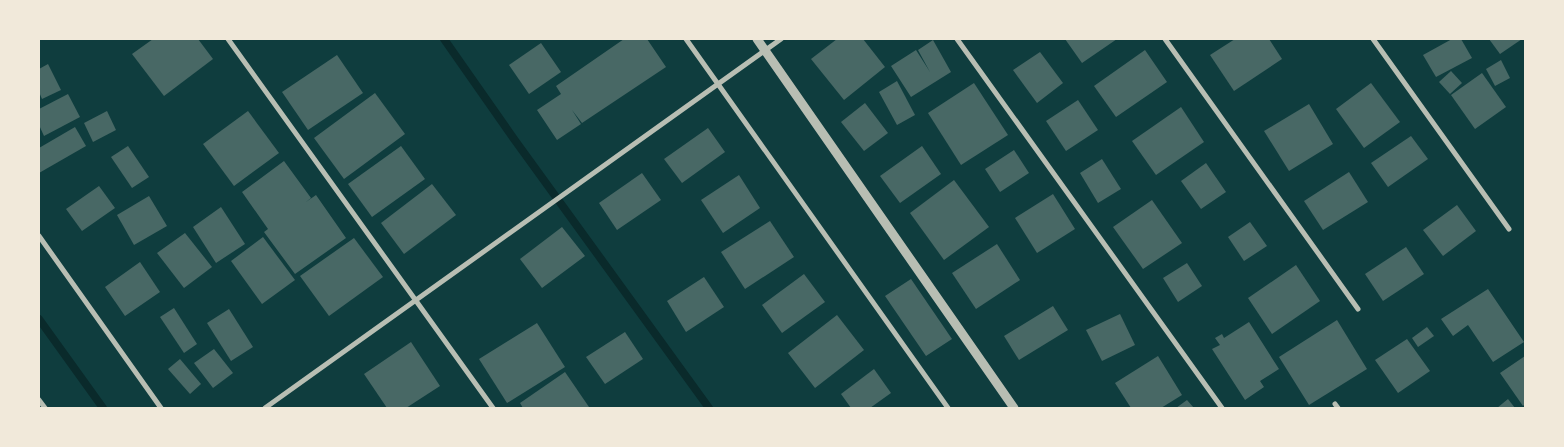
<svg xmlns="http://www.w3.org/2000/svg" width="1564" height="447" viewBox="0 0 1564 447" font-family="'Noto Sans',sans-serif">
<rect width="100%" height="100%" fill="#0f3d3e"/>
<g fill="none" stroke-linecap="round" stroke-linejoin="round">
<g stroke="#0a2a2b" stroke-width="8">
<polyline points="444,39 514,139 709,408"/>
<polyline points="39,319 103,408"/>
</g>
</g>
<g fill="#486865">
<polygon points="153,39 198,39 213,59 164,96 132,54"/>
<polygon points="624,39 647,39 666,67 582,123 572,110 581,124 557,140 537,110 561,94 556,86"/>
<polygon points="837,39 863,39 885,67 844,100 811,59"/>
<polygon points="1065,39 1117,39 1082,63"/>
<polygon points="1235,39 1269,39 1282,59 1234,91 1210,55"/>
<polygon points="1452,39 1461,39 1472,58 1436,77 1423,55"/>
<polygon points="1489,39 1522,39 1500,54"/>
<polygon points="933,40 951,72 911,97 891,66 916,50 930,72 918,50"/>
<polygon points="541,43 561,72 529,94 509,65"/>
<polygon points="1145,50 1167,82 1116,117 1094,86"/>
<polygon points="1040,52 1063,83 1037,103 1013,70"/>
<polygon points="337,55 363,93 308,130 282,92"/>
<polygon points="1501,60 1510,78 1495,86 1486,69"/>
<polygon points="48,64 61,90 42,99 39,92 39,69"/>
<polygon points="1451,71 1462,83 1450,94 1439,82"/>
<polygon points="1482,73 1506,107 1475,129 1451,95"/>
<polygon points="897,81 915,115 897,125 879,92"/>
<polygon points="974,83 1008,135 961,165 928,113"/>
<polygon points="1371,83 1400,122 1364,148 1336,109"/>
<polygon points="375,93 405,134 344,179 314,138"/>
<polygon points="68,94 80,117 44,136 39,125 39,109"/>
<polygon points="1078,100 1098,130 1066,151 1046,121"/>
<polygon points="865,103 888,133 864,151 841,122"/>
<polygon points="1309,104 1333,144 1289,171 1264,131"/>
<polygon points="1181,107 1204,142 1156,175 1132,141"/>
<polygon points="107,111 116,130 93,142 84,123"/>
<polygon points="248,111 279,153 234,186 203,144"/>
<polygon points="75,127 86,146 39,173 39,148"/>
<polygon points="708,128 725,152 682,183 664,159"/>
<polygon points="1411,136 1428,159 1388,187 1371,163"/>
<polygon points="128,146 149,177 132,188 111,157"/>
<polygon points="401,146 425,179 372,217 348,184"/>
<polygon points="922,146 941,174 900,203 880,176"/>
<polygon points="1014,150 1029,173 1000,192 985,169"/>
<polygon points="1102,159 1121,189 1098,203 1080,173"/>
<polygon points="284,161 311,198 306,202 316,195 346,238 295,274 264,232 268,229 242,192"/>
<polygon points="1206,163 1226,192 1201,209 1181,181"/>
<polygon points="1349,172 1368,202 1323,230 1304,201"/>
<polygon points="642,173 661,200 617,230 599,203"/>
<polygon points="739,175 760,208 723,233 701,200"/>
<polygon points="954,180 989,227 944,260 910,213"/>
<polygon points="432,184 456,215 404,254 381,223"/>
<polygon points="99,186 115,208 82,231 66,209"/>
<polygon points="1053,194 1075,229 1037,253 1015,218"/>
<polygon points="149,196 167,226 134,245 117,215"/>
<polygon points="1152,200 1182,243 1143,269 1113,227"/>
<polygon points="1457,205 1476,231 1443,256 1423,230"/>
<polygon points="221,207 245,244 216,263 193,227"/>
<polygon points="770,221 794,257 745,289 721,252"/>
<polygon points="1250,222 1267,246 1244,261 1228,237"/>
<polygon points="562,227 585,256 542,288 520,259"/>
<polygon points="185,233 212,267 184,288 157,253"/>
<polygon points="263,237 295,280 262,304 231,261"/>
<polygon points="354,238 383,277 329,316 300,276"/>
<polygon points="997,244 1020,280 976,309 952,273"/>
<polygon points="1406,247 1424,274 1383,301 1365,274"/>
<polygon points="140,262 160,292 125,316 105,287"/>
<polygon points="1187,263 1202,286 1178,302 1163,278"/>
<polygon points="1296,265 1320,301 1272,334 1248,298"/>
<polygon points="804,274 825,302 782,333 762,305"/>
<polygon points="704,277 724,307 686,332 667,301"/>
<polygon points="911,279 952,339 926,356 885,296"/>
<polygon points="1488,289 1524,342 1493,362 1468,325 1453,336 1441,319"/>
<polygon points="1053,306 1068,330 1019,360 1004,336"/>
<polygon points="174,308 197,344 184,353 160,317"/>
<polygon points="229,309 253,347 231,361 207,323"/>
<polygon points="1120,314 1135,345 1102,361 1086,330"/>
<polygon points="837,315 864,350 815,388 788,353"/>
<polygon points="1337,320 1367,369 1309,405 1279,357"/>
<polygon points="1249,322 1279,369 1260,381 1264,387 1245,400 1212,349 1220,345 1215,338 1222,334 1224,338"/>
<polygon points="537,323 565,367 507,403 479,359"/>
<polygon points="1427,327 1434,336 1418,347 1412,338"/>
<polygon points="625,332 643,359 605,384 586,357"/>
<polygon points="1407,339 1430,371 1398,393 1375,360"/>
<polygon points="411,342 440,386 406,408 387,408 364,374"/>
<polygon points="214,349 233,373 213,388 194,363"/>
<polygon points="1158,356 1182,395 1161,408 1131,408 1115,383"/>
<polygon points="1525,356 1525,404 1523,406 1500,373"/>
<polygon points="180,359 201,384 190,394 168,369"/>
<polygon points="874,369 891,393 870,408 851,408 841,394"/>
<polygon points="565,372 589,407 586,408 523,408 520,403"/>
<polygon points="1508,399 1515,408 1497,408"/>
<polygon points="1187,400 1194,408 1176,408"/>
</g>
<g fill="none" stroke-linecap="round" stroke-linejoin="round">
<g stroke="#b8beb3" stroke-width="5">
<polyline points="228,39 493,408"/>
<polyline points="686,39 948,408"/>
<polyline points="957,39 1222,408"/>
<polyline points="1165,39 1358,309"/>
<polyline points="1373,39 1509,229"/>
<polyline points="39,236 161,408"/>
<polyline points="39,400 45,408"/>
<polyline points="1335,404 1338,408"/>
<polyline points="265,408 781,39"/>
</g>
<polyline stroke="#b8beb3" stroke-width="9" points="757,39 1014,408"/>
</g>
<rect width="1564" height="447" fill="none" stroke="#f1e9da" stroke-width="80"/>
</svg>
